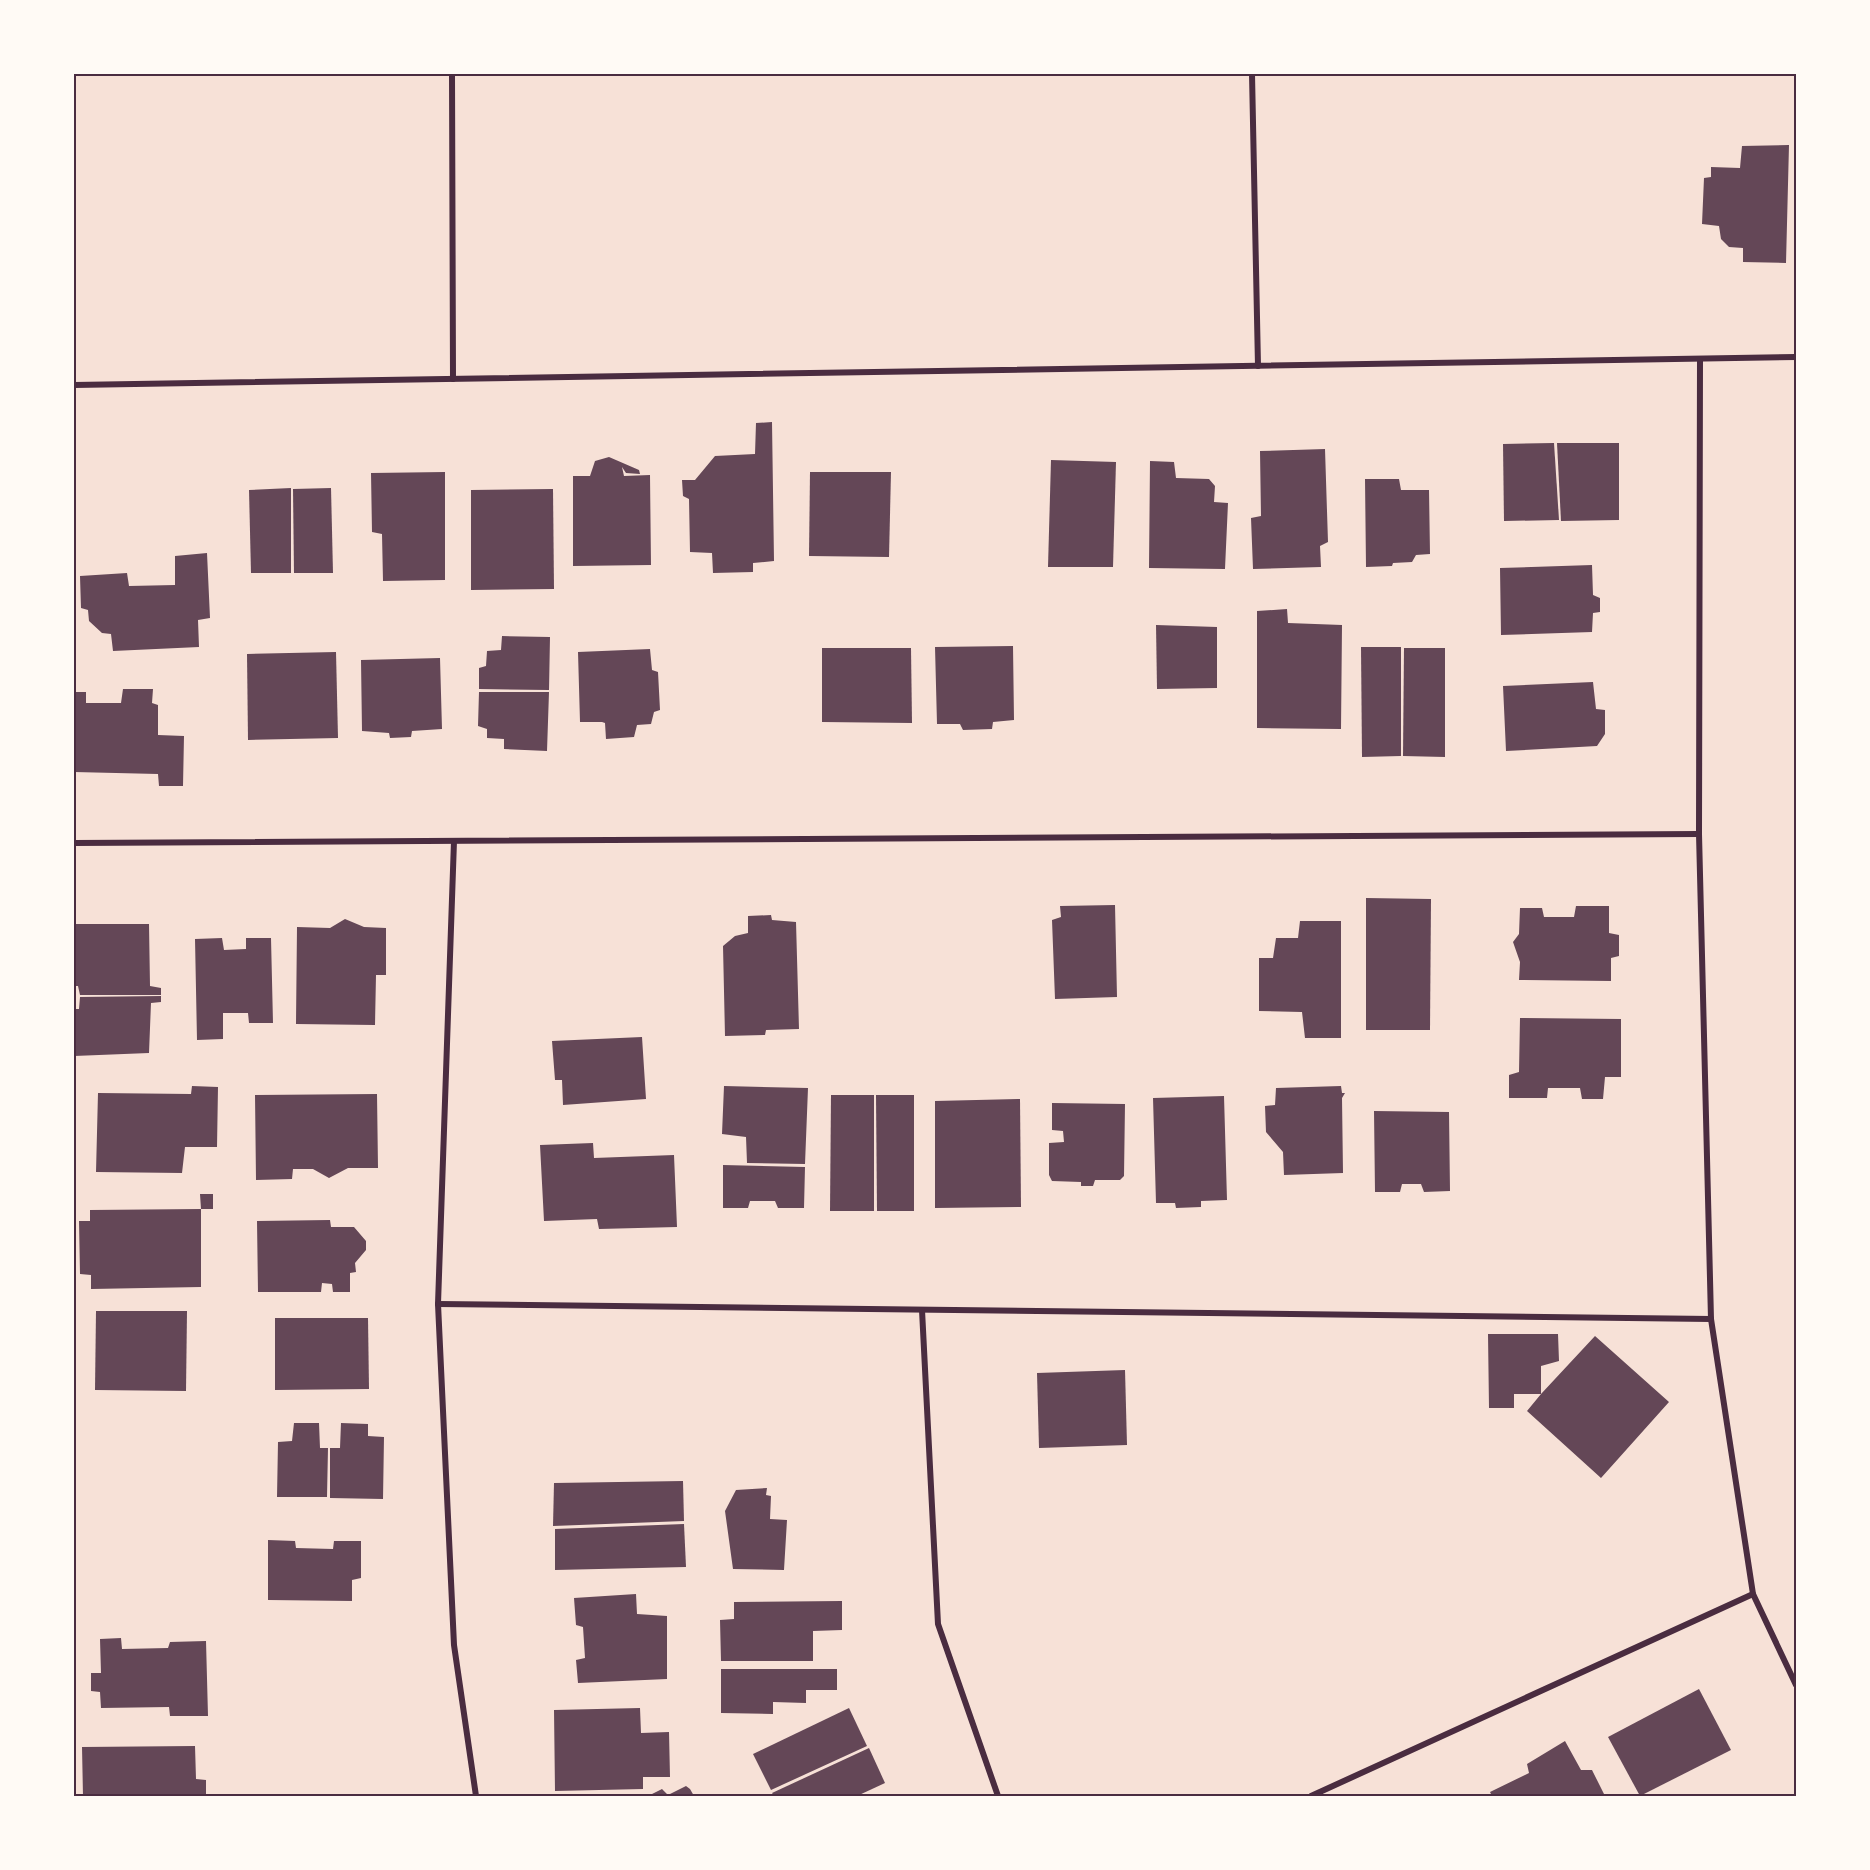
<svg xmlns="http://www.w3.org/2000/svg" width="1870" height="1870" viewBox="0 0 1870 1870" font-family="Roboto,sans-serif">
<rect width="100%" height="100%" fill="#f7e1d7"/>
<g fill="#644757">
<polygon points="1789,145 1786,263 1743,262 1743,248 1729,247 1721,239 1719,226 1702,224 1704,178 1711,177 1711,167 1740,168 1742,146"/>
<polygon points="772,422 774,561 753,563 753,572 713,573 712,553 690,552 689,499 683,496 682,480 695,480 715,456 755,454 756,423"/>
<polygon points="1554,443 1559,520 1504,521 1503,444"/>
<polygon points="1557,443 1619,443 1619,520 1561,521"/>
<polygon points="1325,449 1328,542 1320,546 1321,567 1253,569 1251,518 1261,516 1260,451"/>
<polygon points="609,457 639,470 640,474 626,473 622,467 624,476 650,475 651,565 573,566 573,476 590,476 595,461"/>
<polygon points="1051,460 1116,462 1113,567 1048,567"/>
<polygon points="1150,461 1174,462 1176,478 1209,479 1215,486 1214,502 1228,503 1225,569 1149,568"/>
<polygon points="445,472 445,580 383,581 382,534 372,532 371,473"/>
<polygon points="810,472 891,472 889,557 809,556"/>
<polygon points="1365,479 1399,479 1401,490 1429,490 1430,554 1416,555 1412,562 1393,563 1392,566 1366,567"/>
<polygon points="291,488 291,573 251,573 249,490"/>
<polygon points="331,488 333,573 294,573 293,489"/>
<polygon points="553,489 554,589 471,590 471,490"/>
<polygon points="207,553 210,618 198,620 199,647 113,651 111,634 102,633 89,621 88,610 81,608 80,576 127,573 129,586 175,585 175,556"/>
<polygon points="1592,565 1593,595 1600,598 1600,612 1593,613 1592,632 1501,635 1500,568"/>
<polygon points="1287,609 1288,623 1342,625 1341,729 1257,728 1257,611"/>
<polygon points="1156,625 1217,627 1217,688 1157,689"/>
<polygon points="502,636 550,637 549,690 479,689 479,668 486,666 487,651 501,650"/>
<polygon points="1013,646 1014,720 993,722 992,729 963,730 960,724 937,724 935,647"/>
<polygon points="1361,647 1401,647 1401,756 1362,757"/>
<polygon points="822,648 911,648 912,723 822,722"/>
<polygon points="1404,648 1445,648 1445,757 1403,756"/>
<polygon points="650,649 652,670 658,672 660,710 654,712 651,724 637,725 634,737 606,739 605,723 602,722 580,722 578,652"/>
<polygon points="336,652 338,738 248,740 247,654"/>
<polygon points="440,658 442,729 412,731 411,737 390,738 389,733 362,731 361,660"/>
<polygon points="1593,682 1596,709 1605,710 1605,734 1597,746 1506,751 1503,686"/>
<polygon points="123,689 153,689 152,703 158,705 158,735 184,736 183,786 159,786 158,774 74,772 74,692 86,692 86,703 121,703"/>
<polygon points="479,692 549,692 547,751 504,749 504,739 487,738 487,729 478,726"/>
<polygon points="1366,898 1431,899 1430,1030 1366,1030"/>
<polygon points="1115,905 1117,997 1055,999 1052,920 1061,917 1060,906"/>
<polygon points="1576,906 1609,906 1609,933 1619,935 1619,956 1611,958 1611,981 1519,980 1520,962 1513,942 1519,934 1520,908 1542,908 1544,917 1574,917"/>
<polygon points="771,915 772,920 796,922 799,1029 766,1030 765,1035 725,1036 723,946 735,936 748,933 748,916"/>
<polygon points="345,919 364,927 386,928 386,975 376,975 375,1025 296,1024 297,927 330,928"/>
<polygon points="1300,921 1341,921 1341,1038 1305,1038 1302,1012 1259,1011 1259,958 1273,958 1276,938 1298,938"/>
<polygon points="74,924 149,924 150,986 161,988 161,995 80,995 78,986 74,986"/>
<polygon points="222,938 224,950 246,949 246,938 271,938 273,1023 249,1023 248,1013 223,1013 223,1039 197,1040 195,939"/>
<polygon points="161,996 161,1002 151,1003 149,1053 74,1056 74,1009 79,1009 80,997"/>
<polygon points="1520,1018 1621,1019 1621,1077 1605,1077 1603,1099 1582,1099 1580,1088 1548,1088 1547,1098 1509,1098 1509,1075 1519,1072"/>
<polygon points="642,1037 646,1099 563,1105 562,1080 555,1080 552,1041"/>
<polygon points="192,1086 218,1087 217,1147 185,1147 182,1173 96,1172 98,1093 191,1094"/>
<polygon points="724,1086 808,1088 805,1164 747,1163 746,1137 722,1134"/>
<polygon points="1341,1086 1342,1093 1345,1093 1342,1098 1343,1173 1284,1175 1283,1152 1266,1132 1265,1106 1275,1105 1276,1088"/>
<polygon points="377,1094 378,1168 348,1168 329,1178 313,1169 293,1169 292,1179 256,1180 255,1095"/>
<polygon points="831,1095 874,1095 874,1211 830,1211"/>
<polygon points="876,1095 914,1095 914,1211 877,1211"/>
<polygon points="1224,1096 1227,1200 1201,1201 1201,1207 1176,1208 1175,1203 1156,1203 1153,1098"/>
<polygon points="1020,1099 1021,1207 935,1208 935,1101"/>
<polygon points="1052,1103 1125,1104 1124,1176 1120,1180 1095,1180 1093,1186 1081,1186 1081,1182 1052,1181 1049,1175 1049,1143 1064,1142 1063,1131 1052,1130"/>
<polygon points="1374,1111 1449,1112 1450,1191 1424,1192 1421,1184 1402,1184 1400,1192 1375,1192"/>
<polygon points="593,1143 594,1158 674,1155 677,1227 599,1229 597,1219 544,1221 540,1145"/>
<polygon points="723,1165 805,1167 804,1208 778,1208 775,1201 750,1201 748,1208 723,1208"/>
<polygon points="200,1194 213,1194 213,1209 201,1209 201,1287 91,1289 91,1275 80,1274 79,1221 90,1221 90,1210 201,1209"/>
<polygon points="330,1220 331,1227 354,1227 366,1241 366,1250 355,1263 356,1272 350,1273 350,1292 333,1292 332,1284 322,1283 321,1292 258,1292 257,1221"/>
<polygon points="96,1311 187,1311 186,1391 95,1390"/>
<polygon points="275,1318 368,1318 369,1389 275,1390"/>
<polygon points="1488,1334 1558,1334 1559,1361 1541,1366 1541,1394 1595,1336 1669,1402 1601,1478 1527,1411 1541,1394 1514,1394 1514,1408 1489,1408"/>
<polygon points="1125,1370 1127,1445 1039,1448 1037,1373"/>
<polygon points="294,1423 319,1423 320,1448 328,1448 327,1497 277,1497 278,1442 292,1441"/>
<polygon points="341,1423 368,1424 368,1436 384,1437 383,1499 330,1498 330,1448 340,1448"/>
<polygon points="683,1481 684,1521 553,1526 554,1483"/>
<polygon points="767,1488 766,1495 771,1496 770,1519 787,1520 784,1570 733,1569 725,1511 736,1490"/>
<polygon points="684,1524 686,1567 555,1570 555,1529"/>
<polygon points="268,1540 295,1541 296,1548 333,1549 334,1541 361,1541 361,1578 352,1580 352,1601 268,1600"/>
<polygon points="636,1594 637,1614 667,1616 667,1679 578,1683 576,1660 585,1658 583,1627 576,1625 574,1598"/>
<polygon points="842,1601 842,1630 813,1631 813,1661 721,1661 720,1620 734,1619 734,1602"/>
<polygon points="121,1638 122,1649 168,1648 170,1642 206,1641 208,1716 170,1716 169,1707 101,1708 100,1692 91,1691 91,1673 101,1673 100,1639"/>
<polygon points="721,1669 837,1669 837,1690 806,1690 806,1703 773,1702 773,1714 721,1713"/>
<polygon points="1699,1689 1731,1750 1640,1796 1608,1737"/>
<polygon points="640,1708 641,1733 669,1732 670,1777 643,1777 643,1789 555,1791 554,1710"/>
<polygon points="849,1708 867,1746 771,1790 753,1754"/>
<polygon points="1565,1741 1581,1770 1592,1770 1605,1796 1492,1796 1490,1792 1529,1773 1527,1764"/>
<polygon points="195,1746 196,1779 206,1780 206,1796 83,1796 82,1747"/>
<polygon points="869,1748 885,1783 857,1796 774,1796 772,1793"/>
<polygon points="686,1786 690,1789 694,1796 648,1796 662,1789 668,1795"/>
</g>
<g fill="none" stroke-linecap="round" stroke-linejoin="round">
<g stroke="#4a2c40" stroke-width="6">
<polyline points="452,74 453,379"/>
<polyline points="1252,74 1258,366"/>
<polyline points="1700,359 1699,834 1711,1319 1753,1594 1796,1685"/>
<polyline points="74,385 1796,357"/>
<polyline points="454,841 438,1304 454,1645 476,1796"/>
<polyline points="74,843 1699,834"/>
<polyline points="438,1304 1711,1319"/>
<polyline points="922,1310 938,1624 998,1796"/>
<polyline points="1311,1796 1753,1594"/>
</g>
</g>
<rect width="1870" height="1870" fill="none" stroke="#fffaf5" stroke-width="150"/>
<rect x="75" y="75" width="1720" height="1720" fill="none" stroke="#4a2c40" stroke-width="2"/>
</svg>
